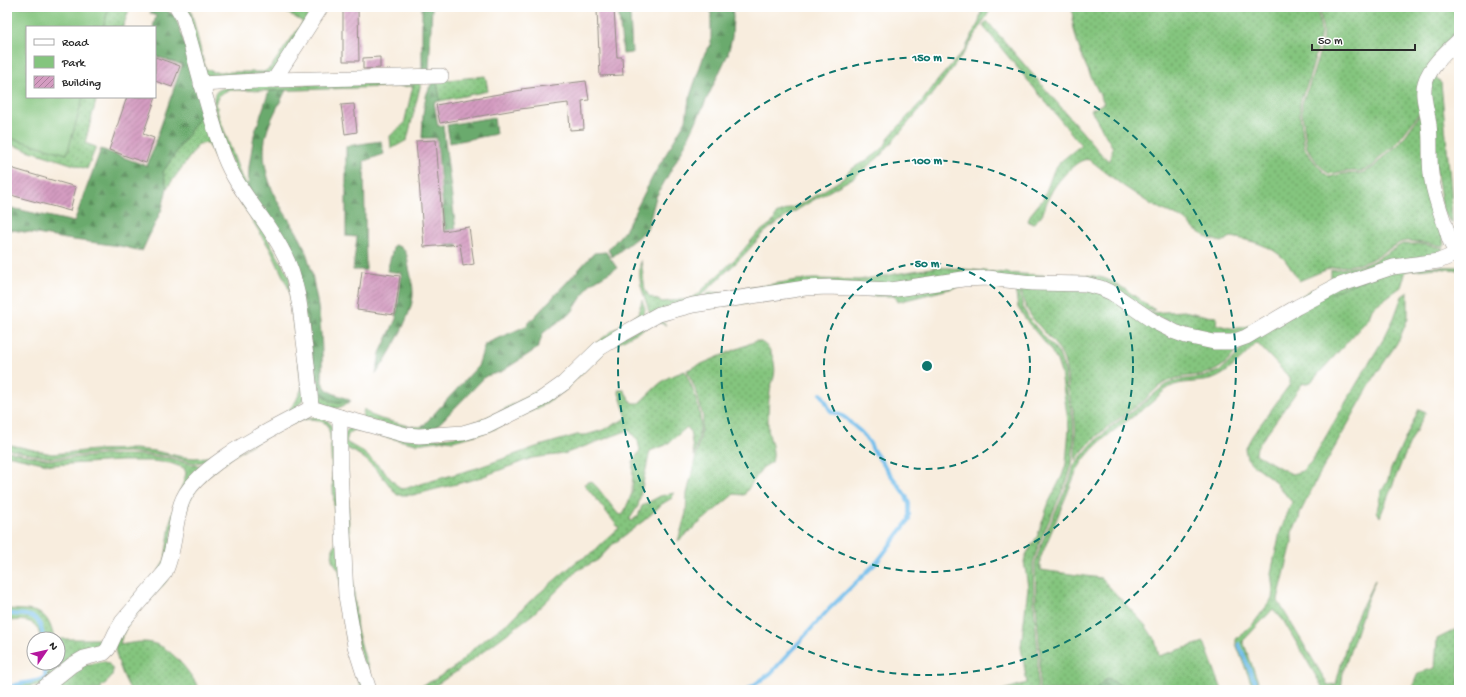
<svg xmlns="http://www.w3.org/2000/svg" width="1466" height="697" viewBox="0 0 1466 697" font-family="'Gochi Hand',sans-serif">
<defs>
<pattern id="grass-dots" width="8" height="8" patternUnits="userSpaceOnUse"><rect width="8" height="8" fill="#84c57e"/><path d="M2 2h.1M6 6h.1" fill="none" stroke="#6ca067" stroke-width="1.8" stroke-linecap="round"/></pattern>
<pattern id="forest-firs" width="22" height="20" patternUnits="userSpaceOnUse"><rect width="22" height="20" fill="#6baa6d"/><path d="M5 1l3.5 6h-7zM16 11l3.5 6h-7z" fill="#588b5a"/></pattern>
<pattern id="building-hatch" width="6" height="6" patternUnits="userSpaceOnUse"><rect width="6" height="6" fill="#d49cc1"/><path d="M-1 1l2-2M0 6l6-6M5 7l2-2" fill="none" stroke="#ac7f9d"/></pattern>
</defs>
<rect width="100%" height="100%" fill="#fff"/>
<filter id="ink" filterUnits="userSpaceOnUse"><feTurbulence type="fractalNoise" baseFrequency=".025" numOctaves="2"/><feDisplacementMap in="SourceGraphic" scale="8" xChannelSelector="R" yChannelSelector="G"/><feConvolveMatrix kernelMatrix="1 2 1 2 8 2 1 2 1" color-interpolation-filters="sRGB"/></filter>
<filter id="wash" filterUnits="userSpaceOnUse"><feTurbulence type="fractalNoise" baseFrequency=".012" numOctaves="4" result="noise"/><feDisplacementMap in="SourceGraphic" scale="16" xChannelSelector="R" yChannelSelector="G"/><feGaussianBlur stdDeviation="0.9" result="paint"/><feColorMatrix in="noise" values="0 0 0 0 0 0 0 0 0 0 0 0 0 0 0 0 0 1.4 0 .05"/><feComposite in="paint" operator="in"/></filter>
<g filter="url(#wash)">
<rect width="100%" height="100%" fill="#f8edde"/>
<g fill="url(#grass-dots)" stroke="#587854">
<polygon points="109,7 130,7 123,27 103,27"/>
<polygon points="186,7 190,7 205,68 213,72 264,72 271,67 303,22 277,7 293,7 310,16 274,73 209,79 199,70"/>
<path d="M982,7H992L967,49L933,94L880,156L853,178L810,202L781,220L765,232L741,258L693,303L650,315C645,295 636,282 641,260L645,290L649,296L662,302L689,299L698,294L737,257L757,234L774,221L776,214L803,203L844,178C850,163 884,158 888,138L923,100L938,80L965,49L979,22Z"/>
<path d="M1072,7H1317L1321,31L1319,45L1307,85L1302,96L1300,104V115L1305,149L1317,165L1329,177L1341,174L1363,173L1374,167L1382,158L1397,146L1403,139L1419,116L1424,112L1444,246L1409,241L1401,242L1370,260L1359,264L1330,268L1299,281C1295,274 1290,267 1285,260C1272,245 1249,240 1231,237L1222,242L1210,239L1195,230L1186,220L1152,205L1122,185L1090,160C1088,160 1086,159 1084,160C1074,162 1055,184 1051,193C1043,207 1047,214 1032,224L1028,221L1030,215L1043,199L1054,170L1060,162L1081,145L983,26L987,21L1102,155L1109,161L1113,148L1091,110L1104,103C1092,79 1079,55 1074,29C1072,22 1073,14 1072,7Z"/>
<polygon points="1319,7 1459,7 1459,35 1434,63 1422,110 1395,145 1380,157 1373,166 1363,171 1341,172 1329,174 1318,164 1307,148 1302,114 1302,104 1304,97 1309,86 1322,45 1323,31"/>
<polygon points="485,76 486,79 488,91 440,101 437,81"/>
<polygon points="1434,76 1441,83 1451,190 1452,224 1443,212 1426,104"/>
<path d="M416,81L421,83L407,140L391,149L390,136L404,124L413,86L269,91L236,90H228L219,95L216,102L218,114L241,176L284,239L297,266L306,304L316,386C326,401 334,404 351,401C338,410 328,413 318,397C310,384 311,366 309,350C304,312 301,271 279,237C267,219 251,202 241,183C234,171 208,105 215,94C217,90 223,88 228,87Z"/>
<polygon points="83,97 97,97 85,143 96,147 87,169 12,145 7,159 8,137 67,154"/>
<polygon points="204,110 250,207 289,276 304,398 292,414 212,461 194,463 170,456 127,452 104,453 50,458 7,449 7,445 11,445 52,454 95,450 134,449 155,451 183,457 194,458 207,457 218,453 287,412 296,401 302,388 289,289 270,249 220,168 208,143 199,144 167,188 163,172"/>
<path d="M1402,244H1421L1444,248L1438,255L1405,262L1242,335L1210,339L1147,313L1184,311L1207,316L1217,317L1216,324C1231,329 1236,330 1251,325L1327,281L1331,278V270L1359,266L1371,262Z"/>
<path d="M1417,266L1458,267V270L1436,268L1406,271L1401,287L1372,308L1369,318L1311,382L1302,384L1257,447L1256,454L1282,469L1292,474L1302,471L1311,462L1344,405L1384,338L1394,318L1402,296L1408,292V318L1399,340L1375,376L1318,477L1300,513L1299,520L1292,532V543L1279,595L1278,601L1328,685L1336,684L1349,634L1360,610L1375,580L1367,600L1343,672L1341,690H1326L1323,688L1283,620L1273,609L1243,641L1261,690H1259L1240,644L1238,645L1257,690H1254L1236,644V639L1253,624L1272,599L1273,589L1271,573L1280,532L1292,502L1271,478L1252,464L1247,458L1245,449L1252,436L1290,384V378L1257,343C1245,355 1226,377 1209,380C1196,383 1181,381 1170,387C1162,391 1157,398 1151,403C1125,424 1094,440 1077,470L1040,559V570L1101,578L1145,625L1155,640L1159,656L1204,642L1222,690H1129L1107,678L1094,690H1039L1040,654L1036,604L1035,563L1042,542L1070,479L1074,465L1092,444L1112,426L1141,405L1165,385L1177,380L1203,377L1220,371L1236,356L1246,342L1320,298L1357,282L1395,269Z"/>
<path d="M937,267C971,269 1004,274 1038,275C1059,276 1082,272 1103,278C1122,284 1138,300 1155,310L1145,311L1117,293L1034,280L698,303L709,292L721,293L797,280L814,279L859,280Z"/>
<polygon points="959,282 983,282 1018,285 1023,307 1029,319 1059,354 1065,371 1067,391 1073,419 1074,438 1072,464 1068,478 1040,541 1033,563 1034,605 1038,654 1037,690 1003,690 1027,683 1021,647 1028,587 1024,561 1027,553 1037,537 1049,502 1062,476 1066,464 1069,428 1061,373 1057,361 1050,349 1029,324 1018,308 1015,288 981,284 965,285 898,302 895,296 872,296 834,292 803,294 679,313 669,317 667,321 664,317 680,311 803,291 832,290 890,293"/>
<path d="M1021,285L1097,290L1141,316L1238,345C1237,351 1233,355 1229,360C1208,382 1186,371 1164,383C1155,388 1149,397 1141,403C1117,420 1092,436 1075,461C1075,447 1076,434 1075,421C1074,411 1070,401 1069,391C1067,378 1067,363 1060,352C1045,327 1022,318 1021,285Z"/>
<polygon points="642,300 645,308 644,316 565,379 477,426 409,431 362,418 364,409 371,415 381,419 409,426 435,428 457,427 479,421 499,412 552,383 564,373 587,350 615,329 631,320 638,314"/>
<path d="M660,318L666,325L657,322L606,349L564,391L538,408L490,431L453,441L445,440L416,444L355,430L351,432L348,435L346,442L363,452L382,469L399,488L403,489L477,468L536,447L577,435H586L603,430L627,418L618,390H624L632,403H639L659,384L669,377L685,371C691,385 698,400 700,416C702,429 697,444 694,456L690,431L687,427L666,445L650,451L638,506L629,520L631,521L638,516L642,506L660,496L674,493L672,498L662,504L646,519L612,545L598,560L578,570L533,614L456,672L428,690H413L434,680L456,666L476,646L510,621L528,603L576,562L594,552L599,546L619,528L584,484L591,481L597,487L618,514L623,515L632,493L633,462L640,450L638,441L629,430L564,454L532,458L476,479L413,495H397C383,477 368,456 346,448L349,530L357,630L364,655L375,690H373L360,653L353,621L347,564L342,439C344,433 348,427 354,427C364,426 380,433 390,435C414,441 437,440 462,435C497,429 542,405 570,383C583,372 593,357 607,347C623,335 642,327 660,318Z"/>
<path d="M756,341C771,342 777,364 774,377C773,382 770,387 770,392C768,403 768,415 768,426C768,438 776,449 772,462L762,468L744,495L734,494L678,541L686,513L687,494L700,438L703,417L697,394L687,370Z"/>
<path d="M1419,409L1426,412C1407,445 1394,482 1380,517L1377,511L1381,492L1387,482L1391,469Z"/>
<path d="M314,417C328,418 330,421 335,433L340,537L345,601L352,646L367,690H362L351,657L348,644L339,570L332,560L333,549L336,543L330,434L327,424C321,421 316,419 309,419C283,422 226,459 207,477C199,485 192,494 188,504C178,528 183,556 169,577C153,601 125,614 120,645C132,643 143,640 155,644C172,648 192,675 200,690H131C125,683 114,653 115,645C116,634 134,609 142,601C150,592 160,586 166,575C178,554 174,530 184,508C197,477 228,458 256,442C267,435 278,427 290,422C298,419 306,418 314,417Z"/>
<path d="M7,451L50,460L104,455H141L170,458L194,465L208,466C187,487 178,498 173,529C171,542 170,555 164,567C158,580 145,588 136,599C124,615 115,632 104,648L83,656L65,668L38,690H35L40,685C29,686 18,690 7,690V689C19,683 33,684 46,679V663H58V639H44C42,612 29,614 7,613V609C35,611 48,607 54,639H105L137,593L156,576L165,560L171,519L176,500L184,481L186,473L184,468L170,463L151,461H120L52,465L7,455Z"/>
<path d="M7,615C28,616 40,614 42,639H40C39,618 23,620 7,621Z"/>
<polygon points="1455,630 1459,630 1459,690 1411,690 1418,673 1435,668 1437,639"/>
<path d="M103,661L108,663L113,670C112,679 108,682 101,686V690H46L77,667Z"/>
</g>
<g fill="url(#forest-firs)" stroke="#4b6a4c">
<polygon points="151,7 161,7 174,15 180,29 204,110 163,172 167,188 162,209 142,251 120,246 66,239 7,229 7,207 74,222 101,149 147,166 182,65 155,56 155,27 153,27 156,16 150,13"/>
<polygon points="422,7 432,7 429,71 422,71"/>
<polygon points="618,7 626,7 630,15 632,53 623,54"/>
<polygon points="711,7 732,7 733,17 732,37 728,54 686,143 656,197 647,230 612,257 608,250 626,229 653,176 686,120 689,99 704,55 711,44"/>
<path d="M433,81H437L440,101L434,102L438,126L443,125L458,247L446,246L437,138H422C423,119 422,97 433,81Z"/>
<path d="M286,90C279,105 270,119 266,135C260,159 269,187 281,207C289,221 299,233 304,247C309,259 312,272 314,285C321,317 323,349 322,382C330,397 339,393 351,401C334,404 326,401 316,386L306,304L248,186L249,167L254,135L269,91Z"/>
<polygon points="494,117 496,134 450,143 447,125"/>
<polygon points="381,141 384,154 364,161 366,270 353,270 357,237 346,236 346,146"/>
<path d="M394,245C408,248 407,256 409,268C411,276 413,285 413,293C414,312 388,358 376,374L380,353L396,319L402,273L387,271Z"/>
<polygon points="606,252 617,268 590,284 572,312 543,333 538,348 501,372 486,376 435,428 422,427 478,366 485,344 526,326 594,253"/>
<polygon points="1107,678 1129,690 1094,690"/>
</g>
<polygon fill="#84c57e" stroke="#587854" points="7,7 109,7 103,27 27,27 27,97 83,97 67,154 7,137"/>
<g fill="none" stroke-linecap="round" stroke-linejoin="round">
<g stroke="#71bdeb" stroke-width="4">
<path d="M7,614C29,615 41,612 43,639"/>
<polyline points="1239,644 1258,690"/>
<path d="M7,688C19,682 33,683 45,678V663"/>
<path d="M747,690L771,673L829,609L877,562L909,520V504L906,496L873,450C869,439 862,432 854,426C850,423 848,419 844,417C840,414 834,414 830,410C826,404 826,399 821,394"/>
</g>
</g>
<g id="blocks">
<g fill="url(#building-hatch)">
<polygon points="343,7 358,7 359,61 343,61"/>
<polygon points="614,9 617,57 622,57 623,75 600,76 597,10"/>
<polygon points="155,57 180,66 172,87 155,81"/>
<polygon points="380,57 380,68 363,69 363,58"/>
<polygon points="586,81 589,100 582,101 584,129 570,130 568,103 520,109 440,123 436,105 522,90 521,89"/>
<polygon points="127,97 156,97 143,134 154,138 146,163 109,150"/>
<polygon points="354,104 357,132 345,134 341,105"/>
<polygon points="436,140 443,231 469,227 474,264 463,266 460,244 424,247 416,141"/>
<polygon points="7,167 76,187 70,211 7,194"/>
<polygon points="362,271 400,276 395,315 357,310"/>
</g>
</g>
</g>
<g filter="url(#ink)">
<use href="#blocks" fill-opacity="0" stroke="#928c84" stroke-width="1"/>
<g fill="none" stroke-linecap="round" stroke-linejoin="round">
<defs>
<g id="minor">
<path d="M177,7L183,17C197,63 207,110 224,156C237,190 264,216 281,248C297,276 301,310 304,341C307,363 310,385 311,408"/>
<path d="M1459,40C1447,51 1430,66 1425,83C1421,96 1428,112 1429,125C1431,141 1429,158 1431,174C1433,192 1439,208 1445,225C1449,236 1450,246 1459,255"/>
<polyline points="274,80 321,7"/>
<polyline points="201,84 274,80 441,76"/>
<polyline points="340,417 340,468 346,596 355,646 369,690"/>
<path d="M41,690L72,665L84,658L104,653L108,649L116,632L122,622L165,572C175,551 174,526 181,504C193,465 277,427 311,408L340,417L406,435L419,436L463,433L487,426L540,400L564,383L600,348L623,334L659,314L693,305L805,288L829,287L890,290L963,279L988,278L1032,283L1085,284L1101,288L1112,293L1153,321L1175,332L1186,336L1214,342H1232L1246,337L1297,307L1337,286L1393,267L1439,261L1458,253"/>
</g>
</defs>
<use href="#minor" stroke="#928c84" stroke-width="16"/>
<use href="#minor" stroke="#fff" stroke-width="15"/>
</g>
</g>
<g fill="none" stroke="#0f766e" stroke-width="2" stroke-dasharray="7 5">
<circle cx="927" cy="366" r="103"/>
<circle cx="927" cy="366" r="206"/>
<circle cx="927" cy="366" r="309"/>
</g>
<circle cx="927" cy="366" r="6" fill="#0f766e" stroke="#fff" stroke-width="2"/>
<g font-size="12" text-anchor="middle" font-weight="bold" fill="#0f766e" stroke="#fff" stroke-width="3.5" stroke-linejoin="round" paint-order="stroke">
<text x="927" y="61">150 m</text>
<text x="927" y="164">100 m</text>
<text x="927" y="267">50 m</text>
</g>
<rect width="1466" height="697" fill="none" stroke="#fff" stroke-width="24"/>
<rect x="26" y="26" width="130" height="72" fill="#ffffff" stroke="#aaaaaa"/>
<rect x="34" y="39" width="20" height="6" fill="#ffffff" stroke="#aaaaaa"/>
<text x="62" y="46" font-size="12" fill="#2b2b2b">Road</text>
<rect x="34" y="56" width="20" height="12" fill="#84c57e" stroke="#aaaaaa"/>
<text x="62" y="66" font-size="12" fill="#2b2b2b">Park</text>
<rect x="34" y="76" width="20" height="12" fill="url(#building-hatch)" stroke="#aaaaaa"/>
<text x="62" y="86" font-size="12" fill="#2b2b2b">Building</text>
<g transform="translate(46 651) rotate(56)"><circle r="19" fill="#ffffff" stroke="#aaaaaa"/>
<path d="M0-3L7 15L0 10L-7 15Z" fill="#b5179e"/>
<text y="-6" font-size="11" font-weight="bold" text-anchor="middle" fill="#2b2b2b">N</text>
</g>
<path d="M1312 44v6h103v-6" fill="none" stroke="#2b2b2b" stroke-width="2"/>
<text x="1318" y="44" font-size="12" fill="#2b2b2b" stroke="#ffffff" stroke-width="3" paint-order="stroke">50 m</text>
</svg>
